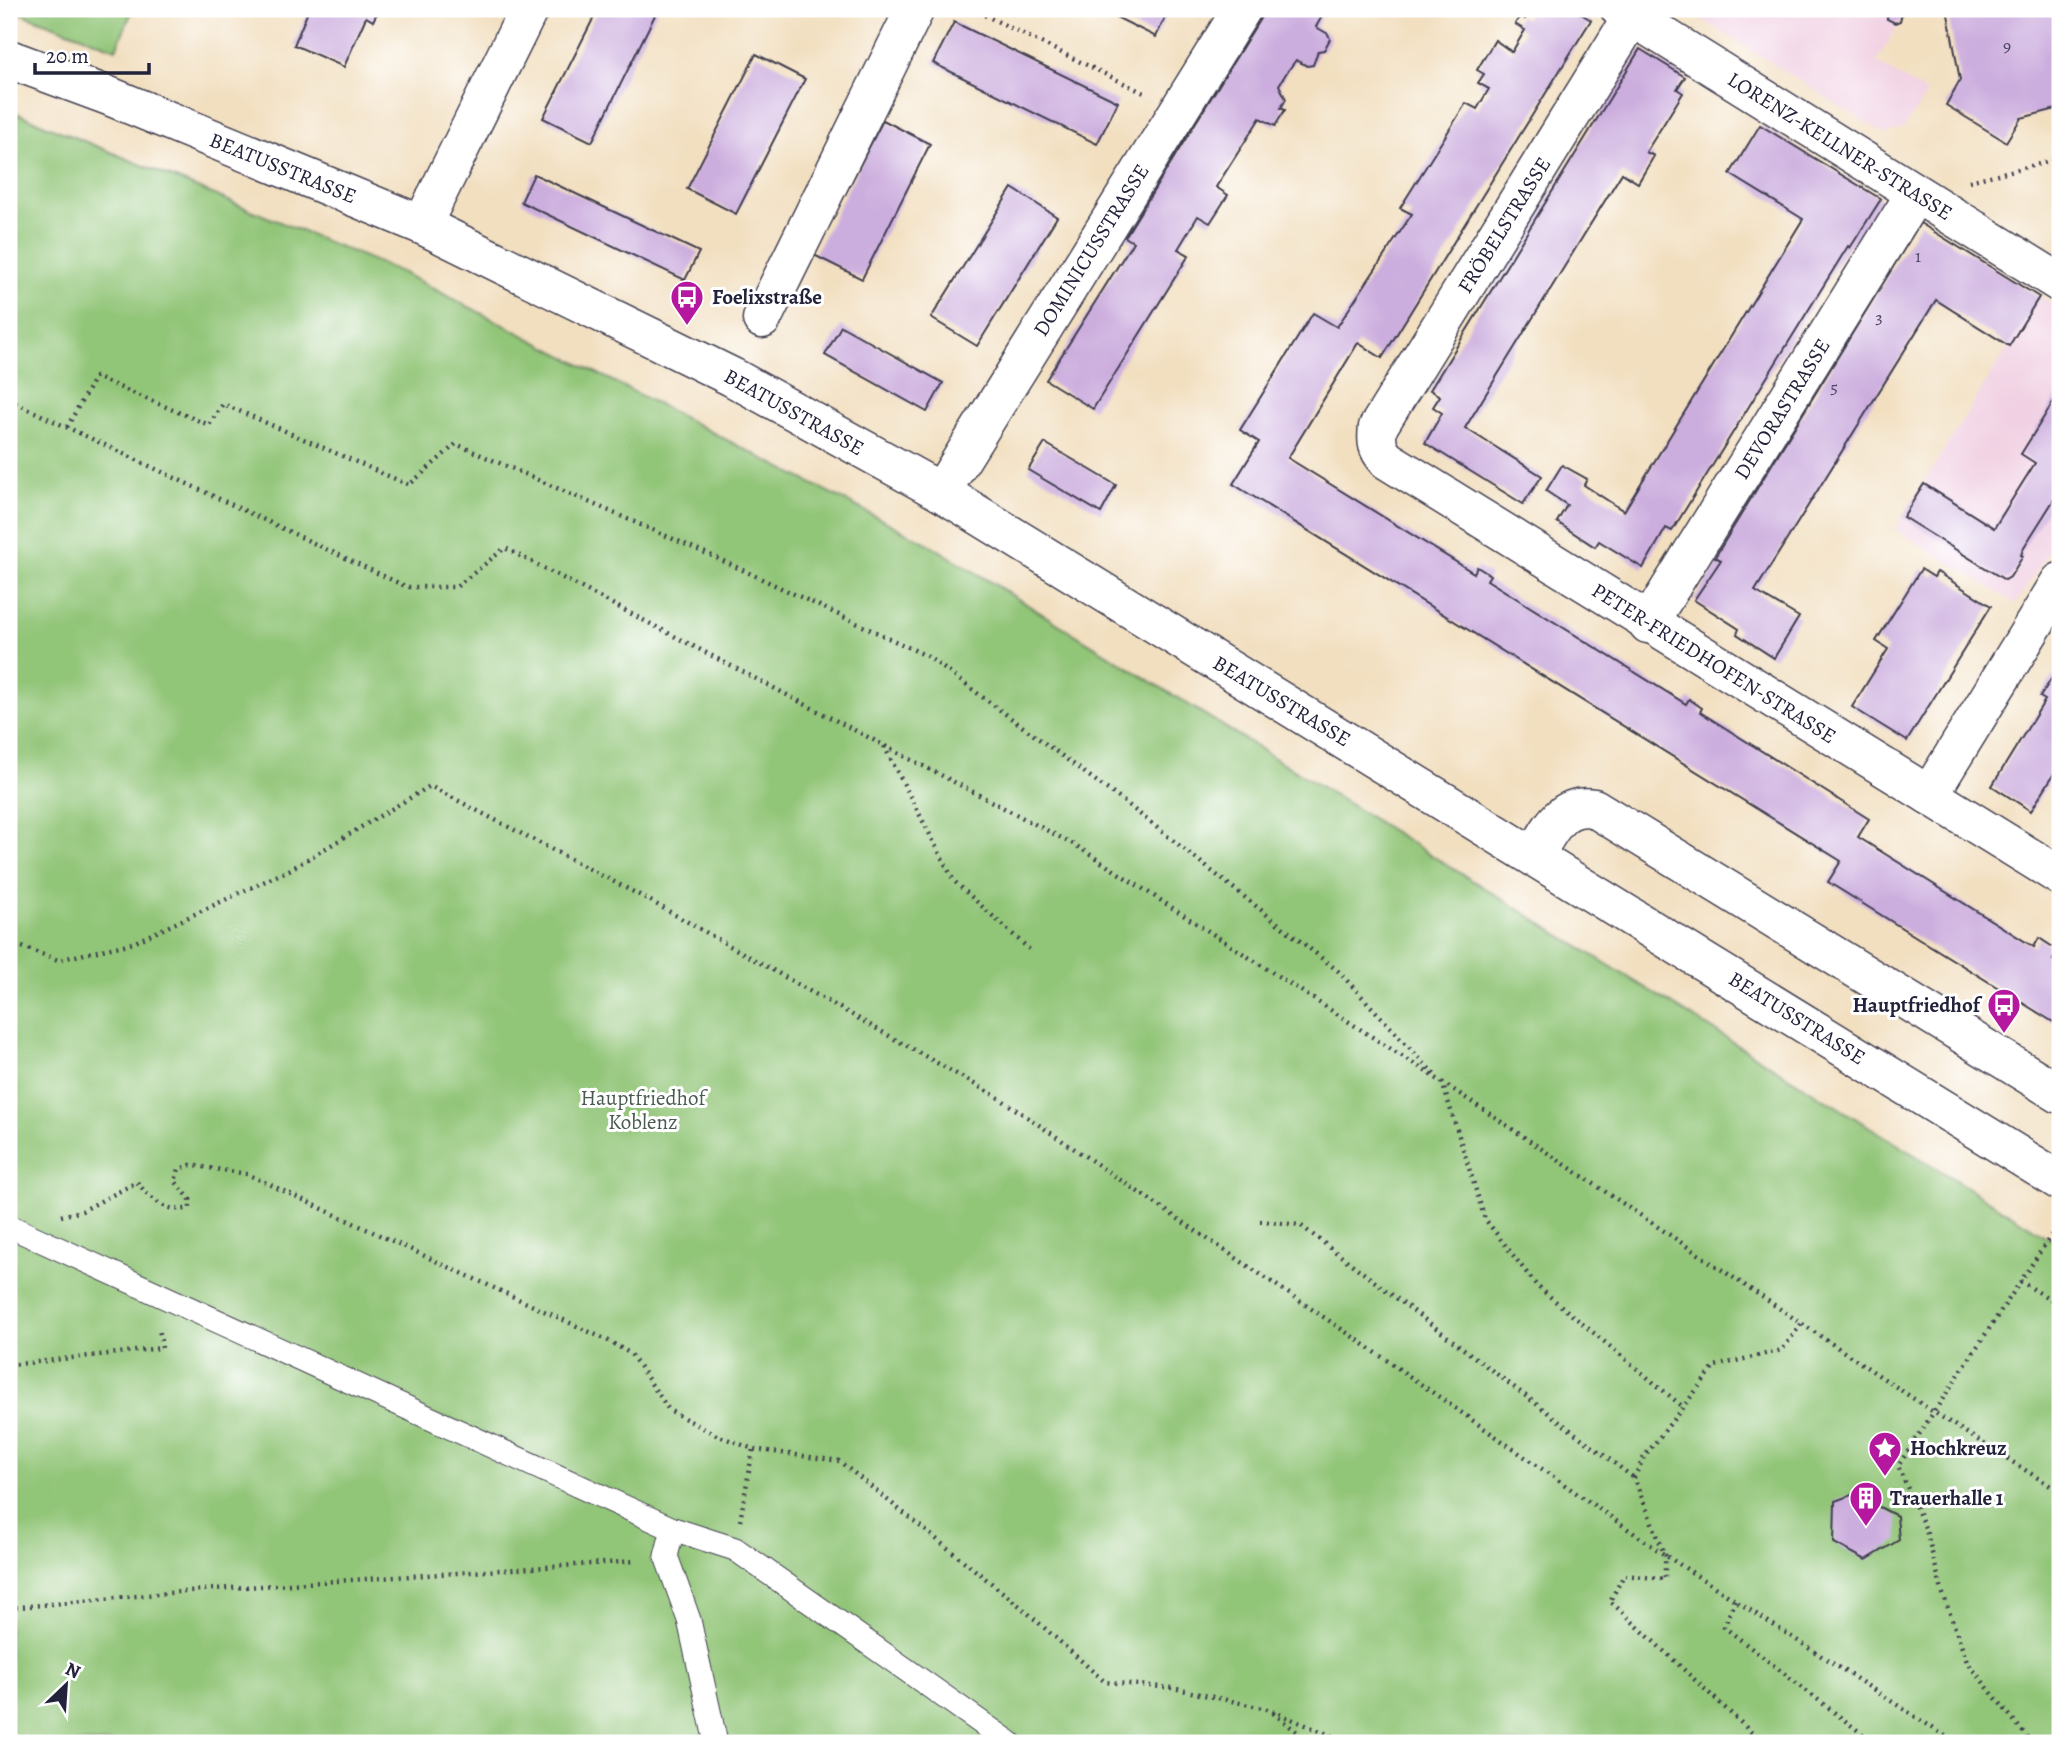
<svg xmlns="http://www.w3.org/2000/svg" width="2069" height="1752" viewBox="0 0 2069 1752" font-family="Alegreya,serif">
<rect width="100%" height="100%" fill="#fff"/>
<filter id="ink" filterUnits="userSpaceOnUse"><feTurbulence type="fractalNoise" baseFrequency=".0143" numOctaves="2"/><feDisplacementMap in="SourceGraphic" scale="14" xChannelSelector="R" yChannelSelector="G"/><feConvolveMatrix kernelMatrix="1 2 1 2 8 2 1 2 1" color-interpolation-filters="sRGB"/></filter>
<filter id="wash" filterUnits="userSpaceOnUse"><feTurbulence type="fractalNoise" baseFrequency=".00686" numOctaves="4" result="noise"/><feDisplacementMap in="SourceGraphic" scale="28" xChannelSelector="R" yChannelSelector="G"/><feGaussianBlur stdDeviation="1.57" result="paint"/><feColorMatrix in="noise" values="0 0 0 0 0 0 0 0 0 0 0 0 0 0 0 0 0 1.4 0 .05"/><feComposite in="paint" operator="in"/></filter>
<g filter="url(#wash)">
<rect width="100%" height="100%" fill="#f2dfc0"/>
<g fill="#f1d0e3">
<polygon points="1690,9 1908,9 1876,62 1927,93 1904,128 1884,134 1692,13"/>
<polygon points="2040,296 2060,309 2060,533 2016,604 1895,529"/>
</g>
<g fill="#91c577" stroke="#5a7459" stroke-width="2">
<polygon points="9,9 133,9 116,49"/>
<polygon points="9,110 403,273 931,545 2060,1245 2060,1743 9,1743"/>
</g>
<g id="blocks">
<g fill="#ccaede">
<polygon points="309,9 379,9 373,21 366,17 344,67 294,45"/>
<polygon points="598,9 658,9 592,142 543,118"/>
<polygon points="1100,9 1169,9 1156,37"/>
<polygon points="1266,9 1326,9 1316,27 1328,34 1330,39 1324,50 1318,51 1313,65 1307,66 1296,60 1287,72 1279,85 1286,99 1281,108 1285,110 1275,126 1260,118 1216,187 1228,195 1210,223 1198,216 1178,249 1189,255 1093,409 1046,380 1133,242 1125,237"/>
<polygon points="1538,9 1573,9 1591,20 1382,358 1358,343 1288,458 1474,573 1477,567 1490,575 1487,580 1686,704 1689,699 1702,708 1700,712 1869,819 1858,837 2034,947 2039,938 2059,951 2053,960 2060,965 2060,1011 2053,1022 1828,882 1841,861 1233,484 1259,442 1240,430 1313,313 1337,327 1412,214 1400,208 1466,103 1477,109 1489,89 1478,83 1484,74 1477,70 1495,40 1512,52 1525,30 1515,24 1520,16 1525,19 1529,13 1534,16"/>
<polygon points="1888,9 1903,9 1900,21 1895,23 1887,19"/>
<polygon points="1947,9 2060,9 2060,108 2021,118 2006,142 1946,105 1960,80"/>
<polygon points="954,22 1118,102 1097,144 933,63"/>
<polygon points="1640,49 1685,77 1677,89 1683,93 1646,152 1654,156 1638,183 1622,173 1465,428 1542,476 1523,504 1425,443 1442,413 1433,407 1440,396 1430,390"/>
<polygon points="756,54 805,79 736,214 687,189"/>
<polygon points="883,120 930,144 862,279 814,255"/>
<polygon points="1760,125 1881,199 1850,248 1848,246 1672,531 1666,528 1643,568 1599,541 1595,547 1557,522 1567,505 1546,491 1562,465 1587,479 1584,485 1624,511 1803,219 1730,174"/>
<polygon points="534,174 699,252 685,280 521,202"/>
<polygon points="1012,188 1057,217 977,346 931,318"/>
<polygon points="1920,223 2039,297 2009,346 1936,300 1755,591 1799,617 1774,658 1737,634 1739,629 1694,600 1721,560 1715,557"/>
<polygon points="841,326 943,383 927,412 825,355"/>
<polygon points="2060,391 2060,490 2024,547 2021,555 2023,556 2010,577 2005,580 1903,517 1924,484 1994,528 2035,463 2021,454"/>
<polygon points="1045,443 1116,485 1101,513 1028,470"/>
<polygon points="1921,569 1934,577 1937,572 1991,606 1907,741 1852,707 1888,649 1876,641"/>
<polygon points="2060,665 2060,764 2031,811 1992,786 2045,700 2040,697"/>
<polygon points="1854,1494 1897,1516 1899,1540 1866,1560 1834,1543 1835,1501"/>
</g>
</g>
</g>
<g filter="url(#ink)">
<use href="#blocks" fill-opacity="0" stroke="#413e4f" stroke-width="2"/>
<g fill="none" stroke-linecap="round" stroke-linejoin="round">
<defs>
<g id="service">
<polyline points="9,1226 673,1529 735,1549 1010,1743"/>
<polyline points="673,1529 666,1556 689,1620 716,1743"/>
</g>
<g id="minor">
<polyline points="1620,9 2060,283"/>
<path d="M1637,9L1378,427C1376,442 1377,449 1387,460L2060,876"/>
<polyline points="422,225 529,9"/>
<polyline points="762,319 915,9"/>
<polyline points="941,492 1242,9"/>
<polyline points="1648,624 1915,194"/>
<polyline points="1929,795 2060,582"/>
<path d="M1534,856C1550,831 1560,802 1594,808L2060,1094"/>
</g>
<polyline id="tertiary" points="9,59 109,96 422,225 732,377 941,492 2060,1181"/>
</defs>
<use href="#service" stroke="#413e4f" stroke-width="25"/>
<use href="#minor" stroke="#413e4f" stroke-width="41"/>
<use href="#tertiary" stroke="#413e4f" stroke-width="41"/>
<g stroke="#413e4f" stroke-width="4.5" stroke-dasharray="2 5" stroke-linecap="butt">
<polyline points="972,9 1146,94"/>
<polyline points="1969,181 2060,159"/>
<polyline points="9,400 407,587 456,587 505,548 1075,845 1442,1082 1932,1411 2060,1492"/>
<polyline points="67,427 95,377 209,425 223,404 409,485 456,444 719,559 927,656 1127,804 1338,971 1436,1076"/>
<polyline points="884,746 954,881 1029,949"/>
<polyline points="9,942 58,960 133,943 291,869 430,786 647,899 999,1098 1362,1343 1665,1555 1956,1743"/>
<polyline points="1442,1082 1485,1219 1537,1286 1682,1406"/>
<path d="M61,1216L82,1211L137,1182C150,1199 167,1214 190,1208V1199L175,1181L179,1169L191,1165L247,1174L607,1340L631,1354L669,1410L714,1434L753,1449L839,1461L1021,1607L1105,1682L1173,1688L1267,1709L1349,1743"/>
<polyline points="1260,1221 1300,1225 1634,1478"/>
<polyline points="2020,1281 2060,1305"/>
<polyline points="9,1365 162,1348 159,1328"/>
<polyline points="740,1521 753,1449"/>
<polyline points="1735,1600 1724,1627 1874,1743"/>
<polyline points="9,1608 201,1590 636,1561"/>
<polyline points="1273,1713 1311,1743"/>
<polyline points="1770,1743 1751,1732 1610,1601 1624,1575 1665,1579 1665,1555 1634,1478 1644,1457 1715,1366 1782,1350 1802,1323"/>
<polyline points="2032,1743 1967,1662 1942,1591 1926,1530 1898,1466 2060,1222"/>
</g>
<use href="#service" stroke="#fff" stroke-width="23"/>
<use href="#minor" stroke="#fff" stroke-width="38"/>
<use href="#tertiary" stroke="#fff" stroke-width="38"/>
</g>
</g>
<defs>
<symbol id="bus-pin" viewBox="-11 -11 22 30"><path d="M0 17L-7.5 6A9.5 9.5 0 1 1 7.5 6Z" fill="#b5179e" stroke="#fff"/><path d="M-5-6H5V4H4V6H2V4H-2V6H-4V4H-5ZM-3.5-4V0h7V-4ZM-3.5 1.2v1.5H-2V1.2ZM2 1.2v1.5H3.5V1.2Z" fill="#fff"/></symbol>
<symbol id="sight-pin" viewBox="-11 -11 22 30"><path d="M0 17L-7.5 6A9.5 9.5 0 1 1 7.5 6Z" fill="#b5179e" stroke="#fff"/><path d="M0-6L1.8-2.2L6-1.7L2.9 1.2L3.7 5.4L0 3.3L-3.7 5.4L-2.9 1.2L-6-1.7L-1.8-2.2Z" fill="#fff"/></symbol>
<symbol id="building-pin" viewBox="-11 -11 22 30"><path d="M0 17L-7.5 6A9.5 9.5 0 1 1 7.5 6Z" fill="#b5179e" stroke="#fff"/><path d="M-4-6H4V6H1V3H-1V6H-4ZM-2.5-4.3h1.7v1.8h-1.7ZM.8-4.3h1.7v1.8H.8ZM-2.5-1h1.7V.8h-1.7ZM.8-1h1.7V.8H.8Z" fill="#fff"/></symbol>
</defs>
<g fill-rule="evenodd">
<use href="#bus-pin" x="668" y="278" width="38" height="52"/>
<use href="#bus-pin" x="1985" y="986" width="38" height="52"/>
<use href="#sight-pin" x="1866" y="1429" width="38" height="52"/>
<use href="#building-pin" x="1847" y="1479" width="38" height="52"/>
</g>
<g text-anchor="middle" stroke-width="6" stroke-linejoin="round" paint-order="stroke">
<g font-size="18" fill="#4c4564">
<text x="2007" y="52">9</text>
<text x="1918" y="262">1</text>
<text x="1879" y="323">3</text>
<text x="1834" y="393">5</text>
</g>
<g font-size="21" fill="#22223b" stroke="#fff">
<text transform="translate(1840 146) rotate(32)" y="7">LORENZ-KELLNER-STRASSE</text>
<text transform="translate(283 168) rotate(22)" y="7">BEATUSSTRASSE</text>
<text transform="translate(1504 225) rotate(-58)" y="7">FRÖBELSTRASSE</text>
<text transform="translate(1091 250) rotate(-58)" y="7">DOMINICUSSTRASSE</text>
<text transform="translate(1782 409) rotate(-58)" y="7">DEVORASTRASSE</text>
<text transform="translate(794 412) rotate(29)" y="7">BEATUSSTRASSE</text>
<text transform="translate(1714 663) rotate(32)" y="7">PETER-FRIEDHOFEN-STRASSE</text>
<text transform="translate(1282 701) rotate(31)" y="7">BEATUSSTRASSE</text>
<text transform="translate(1797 1018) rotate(32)" y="7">BEATUSSTRASSE</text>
</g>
<g font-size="21" font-weight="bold" fill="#22223b" stroke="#fff" text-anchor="start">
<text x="712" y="304">Foelixstraße</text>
<text x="1980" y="1012" text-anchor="end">Hauptfriedhof</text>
<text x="1910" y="1455">Hochkreuz</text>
<text x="1890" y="1505">Trauerhalle 1</text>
</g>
<g font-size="21" fill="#495b50" stroke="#fff">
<text x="643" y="1105">Hauptfriedhof<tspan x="643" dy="24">Koblenz</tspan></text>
</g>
</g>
<rect width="2069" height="1752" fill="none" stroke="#fff" stroke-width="35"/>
<g transform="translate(66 1685) rotate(25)" stroke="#ffffff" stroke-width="5" paint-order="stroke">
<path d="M0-5L12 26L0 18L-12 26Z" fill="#22223b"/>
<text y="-10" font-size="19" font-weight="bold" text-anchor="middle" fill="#22223b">N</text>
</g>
<path d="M35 63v10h114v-10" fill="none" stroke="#22223b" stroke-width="3.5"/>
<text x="46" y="63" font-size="21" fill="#22223b" stroke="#ffffff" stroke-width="5" paint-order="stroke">20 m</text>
</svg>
